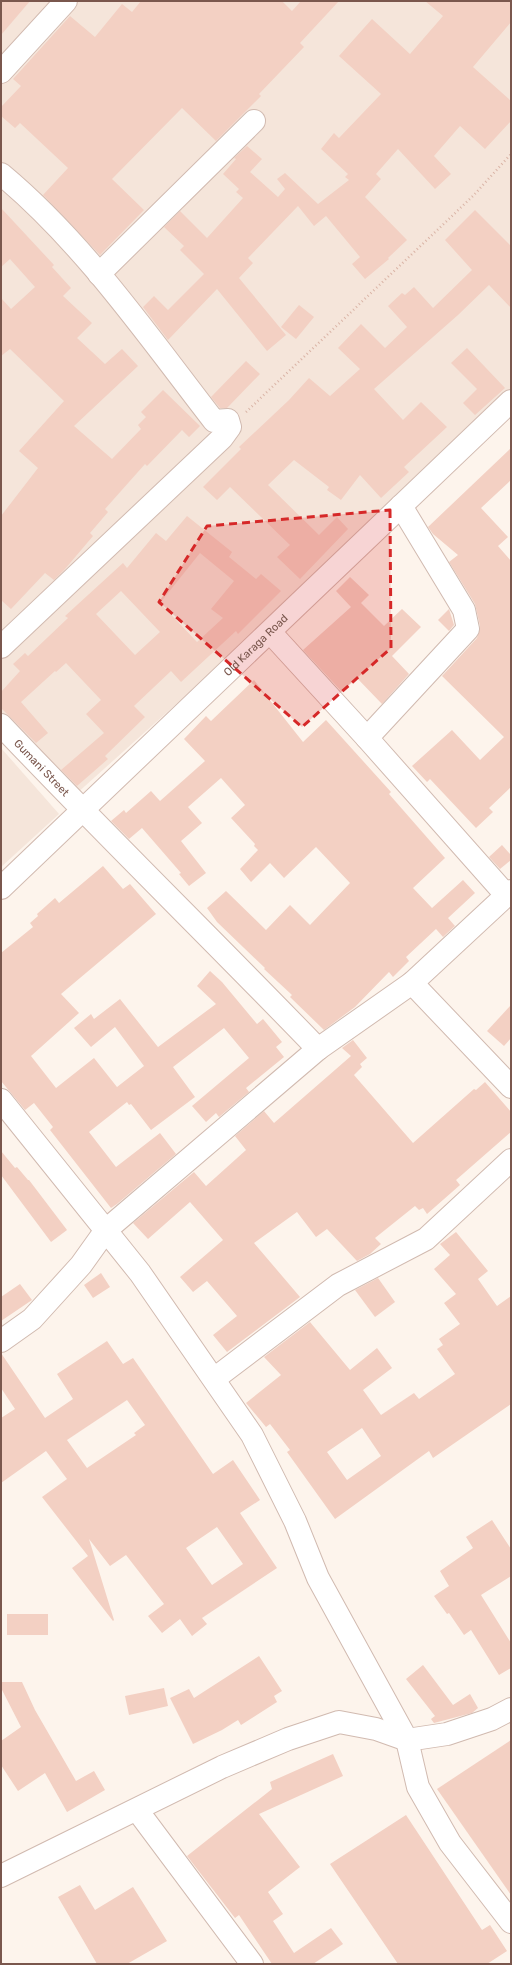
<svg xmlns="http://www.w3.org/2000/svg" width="512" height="1965" viewBox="0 0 512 1965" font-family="Rubik,sans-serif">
<rect width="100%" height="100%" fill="#fdf4ec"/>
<g fill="#f5e5da">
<polygon points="1,1 511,1 511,389 302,591 75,795 1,713"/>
<polygon points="1,748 59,814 1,867"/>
</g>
<g fill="#f3d0c3" fill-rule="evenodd">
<polygon points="1,1 30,1 1,35"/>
<polygon points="141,1 282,1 292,11 301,1 339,1 300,43 304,47 259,94 261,96 216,141 182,108 112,179 144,210 100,255 43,195 68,168 20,123 15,128 1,116 1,107 21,86 13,79 70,16 95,37 122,4 132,12"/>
<polygon points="425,1 511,1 511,22 473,67 511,101 511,121 485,149 460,126 434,156 451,174 435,189 398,149 376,174 381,179 365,197 407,240 388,258 389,259 365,279 352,264 360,257 326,216 314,226 298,206 248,258 253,263 239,278 286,335 267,351 217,289 168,340 143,307 154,296 168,310 204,274 180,250 184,246 164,227 180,211 207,238 243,198 236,192 239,189 223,174 236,159 234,158 247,146 262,159 250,172 278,197 285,189 277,179 285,173 318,204 349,180 345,177 348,174 321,149 334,133 339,138 381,94 339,56 372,19 410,54 443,16"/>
<polygon points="1,208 54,265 52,267 71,288 63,296 92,323 77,338 105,364 122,349 138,366 74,426 112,459 141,429 138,425 146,417 141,412 163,390 200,426 189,437 182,430 147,466 145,464 105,509 108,512 90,533 93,536 65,569 54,580 45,573 11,609 1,600 1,516 38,468 19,451 64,401 10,349 1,356 1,298 11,309 35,287 10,259 1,267"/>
<polygon points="475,210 511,246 511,308 489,285 458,315 374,389 403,420 421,402 447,427 404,467 409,472 381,498 360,475 341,500 327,490 329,487 294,460 268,485 319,535 337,517 348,529 300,579 277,557 290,545 230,487 217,500 203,487 241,449 239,447 289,400 309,378 330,396 360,369 338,348 361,324 385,348 407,327 388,306 402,293 405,295 414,287 433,308 472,270 445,240"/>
<polygon points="299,305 314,317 296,339 281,327"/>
<polygon points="467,348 505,388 475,415 463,403 477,389 451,363"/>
<polygon points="246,361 260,374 227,408 220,408 211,397"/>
<polygon points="511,448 511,480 481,508 508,537 498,546 511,561 511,787 489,808 493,812 476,828 430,779 427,782 412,766 452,730 480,760 504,737 442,676 477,638 480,626 475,604 449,562 458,555 433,534 428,527"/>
<path d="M187,516L232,552L229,557L256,579L261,574L281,591L238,634L236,631L181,682L171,671L134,706L145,717L105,756L108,759L77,786L61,770L104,733L86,714L101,700L66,663L56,672L55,671L21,702L48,733L36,743L1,708V692L20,671L13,664L25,653L28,656L68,618L65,616L123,563L127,568L156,533L166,541ZM200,553L234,581L211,609L223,618L197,642L160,603ZM121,591L160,632L135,655L96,614Z"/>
<polygon points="350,577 369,595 361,603 384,626 402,609 421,627 392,656 409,674 382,704 356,677 342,692 303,650 351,607 336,591"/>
<polygon points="449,609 454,625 449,631 438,620"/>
<polygon points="254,680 303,742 326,720 391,792 389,794 445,858 413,888 432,908 463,880 475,893 448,918 455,926 443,937 436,929 406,957 409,961 393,977 389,972 355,1007 324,1030 290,997 292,995 264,969 265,968 217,922 207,908 226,891 266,930 290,905 310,925 350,883 316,847 284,878 270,863 251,882 240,869 258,850 254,846 255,844 231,818 245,805 221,778 188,807 202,823 181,841 206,873 189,886 179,874 181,873 142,828 129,839 111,821 124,810 126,813 151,791 160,801 205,761 184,739 206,716 211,721"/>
<polygon points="502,845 511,855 511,860 500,869 489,857"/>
<polygon points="103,866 123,889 130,884 156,914 61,994 79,1013 31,1056 56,1088 94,1058 117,1087 144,1066 115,1027 91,1047 74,1028 91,1014 94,1019 120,999 158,1047 216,1004 197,986 210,971 222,982 257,1024 263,1019 282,1042 276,1047 284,1057 246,1088 249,1092 219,1117 216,1113 206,1122 192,1106 249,1058 224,1028 173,1067 195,1097 151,1130 131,1104 129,1105 127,1102 89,1132 116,1167 160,1133 176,1154 117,1204 111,1208 50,1130 53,1127 34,1103 25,1110 1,1081 1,953 33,927 30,923 38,916 37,914 55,898 59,903"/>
<polygon points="511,1005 511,1038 504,1046 487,1031"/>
<polygon points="353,1040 367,1058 360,1064 362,1067 354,1075 413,1143 474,1089 476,1090 485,1082 511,1112 511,1132 456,1180 460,1185 427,1214 423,1208 419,1210 415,1206 375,1238 381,1244 370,1254 357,1261 327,1229 316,1237 297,1212 254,1243 300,1297 227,1352 213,1335 237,1316 207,1281 193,1292 180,1277 223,1240 190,1202 148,1239 133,1223 194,1172 206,1186 246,1150 235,1136 264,1111 274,1123 351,1056 342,1048"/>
<polygon points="1,1151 15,1168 17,1167 28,1180 29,1180 67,1230 51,1242 1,1175"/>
<path d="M456,1232L488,1271L478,1279L497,1306L511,1296V1404L433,1458L429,1451L335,1519L287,1452L290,1450L270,1424L266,1427L246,1403L281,1375L264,1357L310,1322L350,1370L377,1348L392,1368L363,1390L381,1415L414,1393L419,1399L455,1374L437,1349L443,1345L439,1339L460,1324L444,1303L456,1294L434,1269L450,1255L440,1244ZM362,1428L381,1456L347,1480L327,1452Z"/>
<polygon points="101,1273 110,1287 93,1298 84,1285"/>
<polygon points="378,1278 395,1302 375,1317 355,1290"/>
<polygon points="20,1284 32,1300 1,1321 1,1297"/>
<path d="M107,1341L123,1364L133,1358L213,1474L233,1460L260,1500L240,1513L277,1568L202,1618L207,1624L192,1636L180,1619L162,1633L148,1616L164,1604L126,1555L110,1566L89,1539L114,1620L113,1621L72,1568L88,1556L42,1497L67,1479L46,1451L1,1483V1418L15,1409L1,1388V1353L45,1418L73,1399L57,1374ZM127,1400L145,1425L134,1433L136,1435L87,1468L67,1440ZM217,1527L243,1564L212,1585L186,1548Z"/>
<polygon points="492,1520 511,1549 511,1576 481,1595 511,1643 511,1668 499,1675 471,1630 464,1635 449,1613 447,1614 434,1596 449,1586 440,1571 473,1548 466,1537"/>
<rect x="7" y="1614" width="41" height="21"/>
<polygon points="259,1656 282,1691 274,1696 277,1702 241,1725 238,1720 222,1730 193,1744 170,1698 189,1689 194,1698"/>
<polygon points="423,1665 453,1705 470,1694 478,1708 472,1713 434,1723 431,1719 435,1716 406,1679"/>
<polygon points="1,1682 22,1682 35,1710 76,1781 94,1771 105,1790 67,1812 45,1773 18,1791 1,1765 1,1741 21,1727 1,1688"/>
<polygon points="164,1688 168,1706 129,1715 125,1696"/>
<polygon points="511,1740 511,1895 437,1789"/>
<polygon points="333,1754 343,1776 259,1814 300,1867 268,1892 283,1914 273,1921 294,1953 331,1928 343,1944 313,1964 272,1964 239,1915 235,1918 187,1856 272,1789 270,1782"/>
<polygon points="406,1815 482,1930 490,1925 507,1951 487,1964 398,1964 330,1864"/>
<polygon points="80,1885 95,1910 133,1887 167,1941 127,1964 97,1964 58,1897"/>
</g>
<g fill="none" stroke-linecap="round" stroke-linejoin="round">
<defs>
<g id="minor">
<polyline points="1,72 66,1"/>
<path d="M1,174C84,243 148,336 214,421L228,420L230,427L222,438L1,647"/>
<polyline points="99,274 254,121"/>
<polyline points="270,632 367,738 507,896"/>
<path id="s1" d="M1,725C105,835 213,940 318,1049L106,1230L81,1265L32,1319L1,1341"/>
<polyline points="367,738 468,629 464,610 401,506"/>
<path id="s2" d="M1,888L511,401"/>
<polyline points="412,983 511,1087"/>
<polyline points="318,1049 412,983 511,891"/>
<polyline points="1,1100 140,1273 252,1435 295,1521 318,1578 407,1740 418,1787 450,1843 511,1922"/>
<polyline points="214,1379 338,1285 426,1239 511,1160"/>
<polyline points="137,1810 252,1964"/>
<polyline points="1,1876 222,1767 288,1739 339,1722 376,1729 407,1740 447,1734 492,1719 511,1709"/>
</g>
</defs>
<use href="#minor" stroke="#d1bab0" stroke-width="24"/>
<polyline stroke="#d9b3a5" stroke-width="2.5" stroke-dasharray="1 3" stroke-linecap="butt" points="246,412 473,196 511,154"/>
<use href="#minor" stroke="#fff" stroke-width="22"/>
</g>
<path fill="#d62828" fill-opacity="0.2" stroke="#d62828" stroke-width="3" stroke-dasharray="8 5" stroke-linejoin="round" d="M390,510L391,648L302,727L159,602L207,526Z"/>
<g text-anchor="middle" stroke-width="3" stroke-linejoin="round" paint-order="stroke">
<g font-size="11" fill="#7a574d" stroke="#fff9f3">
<text dy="4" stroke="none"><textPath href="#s2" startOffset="352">Old Karaga Road</textPath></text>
<text dy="4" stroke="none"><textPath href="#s1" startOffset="59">Gumani Street</textPath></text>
</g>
</g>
<rect width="512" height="1965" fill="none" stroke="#7a574d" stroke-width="4"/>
</svg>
